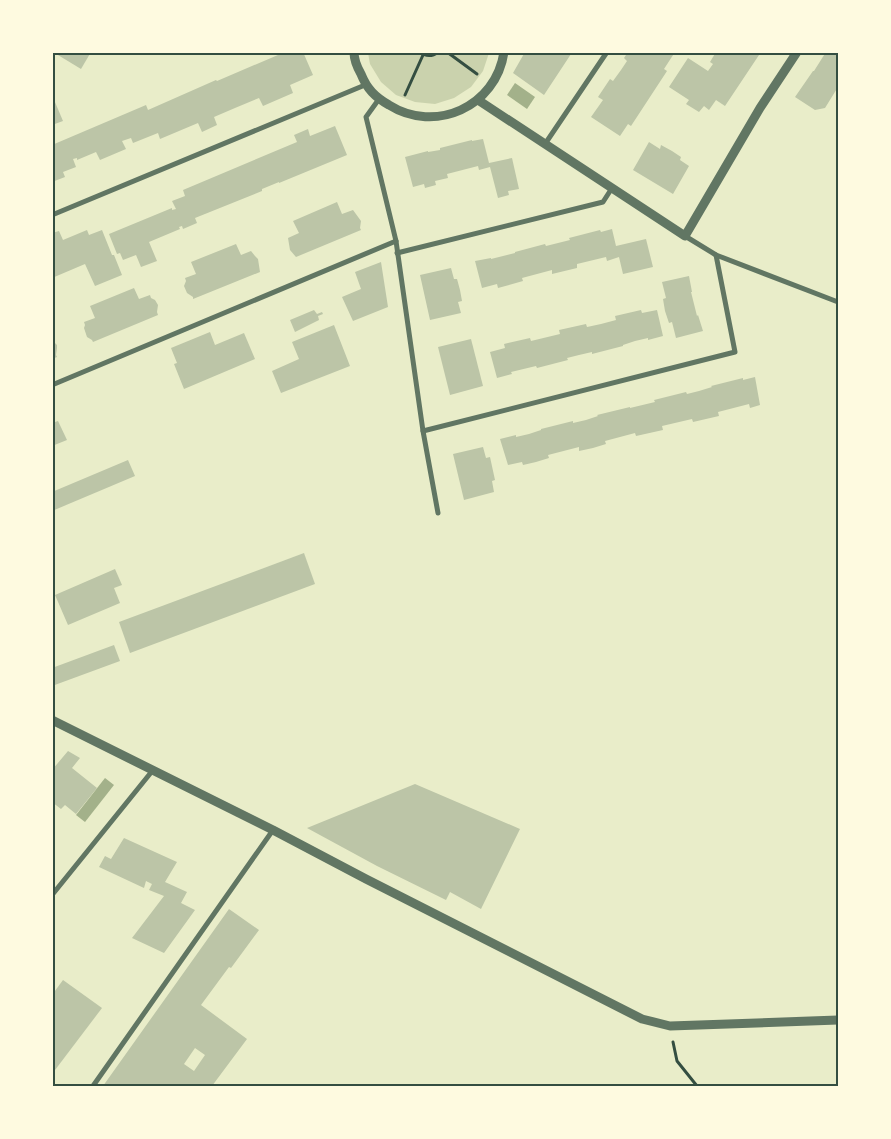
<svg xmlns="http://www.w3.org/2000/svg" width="891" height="1139" viewBox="0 0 891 1139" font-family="Raleway,sans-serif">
<rect width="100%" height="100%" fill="#e9edc9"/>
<polygon fill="#cad2ad" points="368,53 489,53 483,71 471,87 454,98 435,104 415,102 396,95 381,82 370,64"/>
<g fill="#a3b18a">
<polygon points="515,83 535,97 527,109 507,95"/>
<polygon points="105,778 114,785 85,822 76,815"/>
</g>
<g fill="#bcc5a7" fill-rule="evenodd">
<polygon points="53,52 91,52 81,69"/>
<polygon points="285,52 303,52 313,75 290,85 293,93 263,106 259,98 235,108 214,117 217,125 202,132 198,123 160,139 158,133 133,143 131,138 122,141 126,149 100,160 96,152 77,160 77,158 73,159 76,167 63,172 65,177 52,182 52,151 53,151 52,145 146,105 148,110 216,80 217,81"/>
<polygon points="525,52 575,52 574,55 572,54 571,54 544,95 513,73"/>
<polygon points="628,52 675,52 664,69 667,71 631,126 628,124 620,136 591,117 603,100 598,97 610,79 613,81 621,70 627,61 624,58"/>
<polygon points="716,52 761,52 725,106 716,100 709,110 704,106 699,112 686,104 689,100 669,87 688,58 708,71 713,64 710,62"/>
<polygon points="826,52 838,52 838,87 825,108 815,110 795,97 813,71 814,71"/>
<polygon points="52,95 63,121 52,125"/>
<polygon points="335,126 347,155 279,183 279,182 262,189 262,191 195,218 197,223 183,229 182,226 179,227 180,229 149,242 157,261 141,267 136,255 123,260 120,253 117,254 109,234 172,208 172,210 176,209 172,201 185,196 183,190 297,142 294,135 308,129 310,136"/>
<polygon points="483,139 489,163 512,158 519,189 508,191 509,195 498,198 490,167 479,170 478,166 447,174 448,178 435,181 436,185 425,188 424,184 413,187 405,157 428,151 428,152 440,150 440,148 472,140 472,141"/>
<polygon points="649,142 660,149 661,145 672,151 681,157 680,160 689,166 673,194 633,170"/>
<polygon points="337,202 342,214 353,210 361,221 360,228 361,230 296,257 290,250 288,238 299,233 293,221"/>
<polygon points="612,229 616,246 646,239 653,267 623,274 619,257 607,261 606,257 577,264 577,268 552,274 552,270 522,278 523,281 498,288 497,284 482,288 475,261 491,258 491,259 515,253 515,252 545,244 546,246 570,240 569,238 600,230 601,232"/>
<polygon points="87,230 89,235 102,230 112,255 114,255 122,275 95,286 85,264 52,278 52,233 59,231 63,240"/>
<polygon points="236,244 241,255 251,251 255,256 258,259 260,272 193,299 193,297 187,293 184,286 186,281 185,278 196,274 191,262"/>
<polygon points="381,262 388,307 353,321 342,297 361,289 355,272"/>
<polygon points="451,268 454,279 457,279 460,290 462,301 458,302 461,313 430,320 420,275"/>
<polygon points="689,276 692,292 691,292 697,316 698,315 703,331 676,338 672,322 669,323 665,311 663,299 666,298 662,282"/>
<polygon points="134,288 139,299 150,295 151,298 155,300 158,305 157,312 158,315 93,342 92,340 87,337 84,328 85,325 84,322 95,318 90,306"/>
<polygon points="314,310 317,314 322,312 323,314 318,316 319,320 295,332 290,320"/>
<polygon points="641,310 642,313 657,310 663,336 648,340 648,338 635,341 623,345 623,346 592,354 592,352 579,355 567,358 568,360 537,368 536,366 511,372 512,374 497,378 490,352 505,348 504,344 530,338 531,341 560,334 559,330 586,324 587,327 601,324 616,320 615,316"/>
<polygon points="334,325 350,366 281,393 272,371 299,359 292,342"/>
<polygon points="210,332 215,345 244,333 255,359 184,389 174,364 177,363 171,348"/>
<polygon points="471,339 483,386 450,395 438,347"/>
<polygon points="52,340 57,345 57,348 56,355 57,357 52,359"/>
<polygon points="755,377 760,405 750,408 749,404 718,412 719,416 693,422 692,419 662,426 663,430 636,436 635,433 605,441 606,444 593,448 579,451 579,447 548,455 549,458 536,462 523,465 522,462 508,465 500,439 516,435 516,437 529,434 541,430 541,429 573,421 573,423 586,420 598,416 597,415 630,407 630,408 655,402 654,400 686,392 687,394 699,391 712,387 711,386 743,378 743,380"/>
<polygon points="58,421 67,440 52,446 52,423"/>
<polygon points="483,447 486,458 490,457 495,480 492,481 494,492 464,500 453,454"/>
<polygon points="128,460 135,476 52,511 52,492"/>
<polygon points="304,553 315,584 130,653 119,622"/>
<polygon points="115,569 122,585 114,588 120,603 68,625 55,595"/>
<polygon points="114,645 120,661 52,686 52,668"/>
<polygon points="68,751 80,758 72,768 97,788 76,814 65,805 61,809 52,802 52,770"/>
<polygon points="415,784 520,829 481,909 450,892 446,900 377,866 307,828"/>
<polygon points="124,838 177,862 165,882 187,892 181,903 195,910 164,953 132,938 164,896 149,890 152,884 146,881 144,888 99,867 105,856 111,859"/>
<path d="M229,909L259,930L231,968L229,967L201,1005L247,1039L212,1086H103ZM195,1048L205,1055L194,1071L184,1064Z"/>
<polygon points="63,980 102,1008 52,1074 52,995"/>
</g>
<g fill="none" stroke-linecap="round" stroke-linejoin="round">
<g stroke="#344e41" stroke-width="3">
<path d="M419,52C425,56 432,57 438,52"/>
<polyline points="447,52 477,74"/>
<polyline points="405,95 423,55"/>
<polyline points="673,1042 677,1061 697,1086"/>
</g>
<g stroke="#617663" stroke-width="5">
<polyline points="379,99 366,117 396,241 423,431 438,513"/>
<polyline points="545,144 607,52"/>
<polyline points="52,215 365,85"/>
<polyline points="685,236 716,255 838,302"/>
<polyline points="397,253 603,202 612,188"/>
<polyline points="52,385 396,241"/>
<polyline points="423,431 735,352 716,255"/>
<polyline points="52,895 153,770"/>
<polyline points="93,1086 273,830"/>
</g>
<g stroke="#617663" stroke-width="9">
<path d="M354,52C354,61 357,67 361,74C367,89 375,97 389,105C435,134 496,107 504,52"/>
<polyline points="478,100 685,236 760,108 797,52"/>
<polyline points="52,720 273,830 366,879 642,1019 670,1026 838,1020"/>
</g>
</g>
<rect width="891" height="1139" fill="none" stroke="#fefae0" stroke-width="108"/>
<rect x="54" y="54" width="783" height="1031" fill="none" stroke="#344e41" stroke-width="2"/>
</svg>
